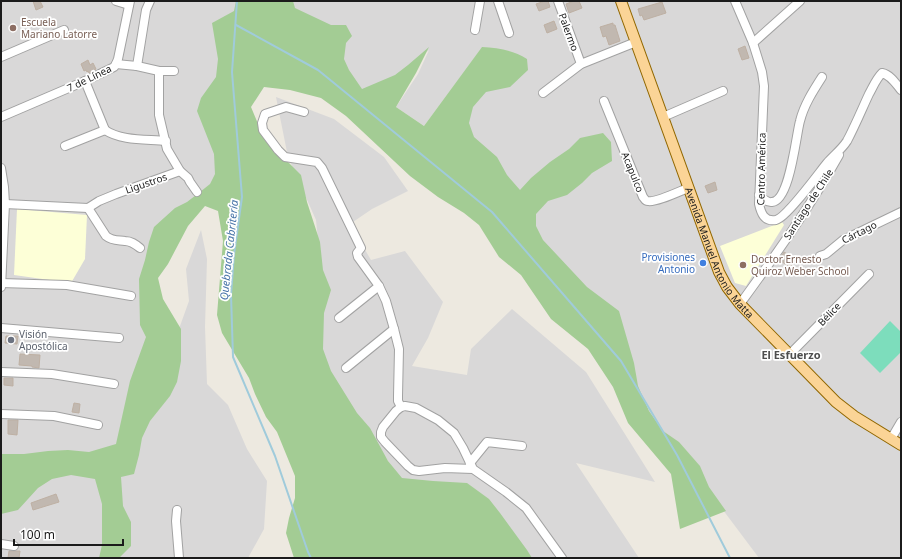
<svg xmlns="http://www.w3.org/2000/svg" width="902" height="559" viewBox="0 0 902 559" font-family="'Noto Sans',sans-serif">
<rect width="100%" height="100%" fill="#ede9e0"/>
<g fill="#d9d8d8">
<polygon points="1,1 238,1 220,59 216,154 217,175 211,185 156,228 148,337 118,446 90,454 1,457"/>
<polygon points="291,1 901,1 901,558 759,558 723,510 708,488 699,467 678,444 662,432 647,412 636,387 633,364 618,313 585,289 541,242 534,227 534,214 547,200 566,194 581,182 591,171 610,160 608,143 602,135 580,140 570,151 552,164 533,180 520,193 506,176 495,158 472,138 467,123 471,106 485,90 509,85 526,69 525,60 520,57 500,50 481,49 424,126 396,107 418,74 429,50 410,67 396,77 361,91 347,70 342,59 344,43 350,36 345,27 330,27 294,9"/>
<polygon points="276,97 334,119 384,157 408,191 372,209 350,224 371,260 405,251 443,302 428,338 412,366 467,375 471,349 512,309 586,372 655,482 576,463 639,558 530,558 401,480 356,414 329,372 321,349 321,270 316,220 288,157"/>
<polygon points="201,230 207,259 205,327 207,384 228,405 247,449 267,481 264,529 248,558 116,558 121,507 119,476 140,437 189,301 186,269"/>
<polygon points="71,473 96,477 104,503 104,545 101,558 1,558 1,512 36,486 51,477"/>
</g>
<g fill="#fdffd7">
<polygon points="17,209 87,215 85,259 71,283 14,275"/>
<polygon points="782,222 784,225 746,286 735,283 720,246"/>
</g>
<path fill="#a3cc94" d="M236,1H293L295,8L331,25H346L352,36L346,43L344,59L349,70L362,89L395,75L408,65L429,47L416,73L396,107L424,126L482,47C498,48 513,50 527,59L528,70L510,87L486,92L473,107L469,123L474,137L497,157L507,175L520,190L531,178L550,162L569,149L580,138L603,133L611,142L612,161L592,173L582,183L567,195L548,201L536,214V226L543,240L587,287L619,311L634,363L638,386L649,411L663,431L679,442L700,466L709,487L726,511L680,529L671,474L628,423L613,387L588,349L551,319L521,275L499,257L479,225L464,213L438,197L410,176L346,116L321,98L290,90L264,87L251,107L264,138L301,175L307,202L320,242L323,270L331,290L324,313L323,349L331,371L357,413L370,428L388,461L402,478L433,481L467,483L489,499L500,513L527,550L532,558H294L286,533L289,518L295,498V476L277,432L266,417L255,394L249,378L222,333L217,315L223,241L218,211L205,206L188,226L168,264L158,278L163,299L181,329V361L177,382L170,396L150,421L142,438L139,455L134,474L121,477L123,506L131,522V546L119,558H99L102,545V504L95,479L71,475L52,479L38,488L18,510L1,514V454H24L48,451L68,450L89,452L116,444L130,381L146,337L140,325L139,279L145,260L149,242L154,227L175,208L187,202L200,192L210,184L215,174L214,154L197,111L201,98L216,77L218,59L212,23L234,11Z"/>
<polygon fill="#7dddbc" points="890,321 901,332 901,352 880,373 860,353"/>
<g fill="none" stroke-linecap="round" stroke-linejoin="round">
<g stroke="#a0cbdb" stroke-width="2">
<polyline points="237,1 232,72 242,197 234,254 231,295 233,357 275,456 308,552 311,558"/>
<polyline points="236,25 318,70 492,212 621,361 677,455 730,558"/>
</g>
</g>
<g fill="#c1b8b0" stroke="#beb0a3">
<polygon points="33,1 40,1 43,7 36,10"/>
<polygon points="545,1 548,1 550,7 539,11 536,4"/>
<polygon points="574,1 579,1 582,8 569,13 566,4"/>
<polygon points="662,2 666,13 644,20 642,15 640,16 638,9"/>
<polygon points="554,21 557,29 547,33 544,25"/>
<polygon points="613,23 613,25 615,25 620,41 609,45 606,36 603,37 600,27"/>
<polygon points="745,46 749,58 742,60 738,49"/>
<polygon points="88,60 90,65 93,63 96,69 89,73 88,71 87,72 86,70 84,71 81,64"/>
<polygon points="715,182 717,190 708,193 705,186"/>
<polygon points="784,252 796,259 790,267 779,260"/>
<polygon points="6,336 18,336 17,344 5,343"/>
<polygon points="20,354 40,355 39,368 32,367 32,366 19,365"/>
<polygon points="4,378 13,378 13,386 4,385"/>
<polygon points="74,403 80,404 79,413 72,412"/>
<polygon points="8,420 18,420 17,435 8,434"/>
<polygon points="56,494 59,502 33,510 31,503"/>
<polygon points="9,551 20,551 19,558 8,558"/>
</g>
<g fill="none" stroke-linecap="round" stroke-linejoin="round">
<defs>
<g id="minor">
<polyline points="116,1 129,5"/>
<polyline points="498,1 509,33"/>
<polyline points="558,1 581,64"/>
<path d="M735,1L753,43L758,59L762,72L764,86L759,204C761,213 764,222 776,220C787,217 818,174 827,163C833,156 842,149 847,141C855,126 862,109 869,94C873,87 876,79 882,73C891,75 896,84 901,90"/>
<polyline points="475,30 480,1"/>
<polyline points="753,43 800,1"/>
<polyline points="1,57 64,30"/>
<polyline points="116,64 137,66 159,71 174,71"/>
<polyline points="137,66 146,10 150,1"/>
<polyline points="159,71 159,115 167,149 180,171"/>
<polyline points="85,81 105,130"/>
<polyline points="543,93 581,64 636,42"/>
<path d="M604,101L643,197C645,199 645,201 648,201C655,203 680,191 688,188"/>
<polyline points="304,112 286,107 265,114 262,123 263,130 278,150 285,157 317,162 322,168 361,248 357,253 358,257 379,286 386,301 394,329 399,349 398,396 398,401 401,407"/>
<polyline points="1,117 85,81 114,67 116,64 118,59 130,1"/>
<polyline points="663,117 723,91"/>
<path d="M105,130C121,141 147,139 166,141"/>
<polyline points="65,146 105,130"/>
<polyline points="1,168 4,187 5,204 1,287"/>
<path d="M759,195C762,198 767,203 772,202C790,201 796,135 800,121C804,105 813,91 822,77"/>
<polyline points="5,204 88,208 99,201 116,194 180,171 188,178 190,182 197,192"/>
<path d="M88,208L106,236C112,241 118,240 125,241C131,241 135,244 140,248"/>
<polyline points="820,256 826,254 843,240 901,212"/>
<polyline points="1,283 67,285 131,296"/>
<path d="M740,304C775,256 810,207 839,155"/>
<polyline points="339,318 379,286"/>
<polyline points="1,328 119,338"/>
<polyline points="789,355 869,274"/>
<polyline points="346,368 394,329"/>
<polyline points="1,372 52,374 114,384"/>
<polyline points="1,414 54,416 98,425"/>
<polyline points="891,439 901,422"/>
<polyline points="470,463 487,442 522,446"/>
<polyline points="473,469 463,448 454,433 438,420 416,408 405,406 401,407 396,411 383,427 381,432 381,437 385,442 408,466 413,470 419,471 445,468 473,469 506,492 526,508 562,558"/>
<polyline points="177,510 176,521 179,558"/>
<polyline points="1,544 14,546"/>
</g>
<g id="major">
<path id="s1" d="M621,1L719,272L727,287L740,304L836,402L854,416L901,445"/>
</g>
</defs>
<use href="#minor" stroke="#a2a2a2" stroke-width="10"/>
<use href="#major" stroke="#916700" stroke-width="12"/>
<use href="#minor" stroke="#fff" stroke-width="8"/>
<use href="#major" stroke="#fbd496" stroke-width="10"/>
</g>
<g fill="#8d6e63" stroke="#fff" stroke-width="1.5">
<circle cx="13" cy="28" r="4"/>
<circle cx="743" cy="265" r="4"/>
</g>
<circle fill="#3f7fe0" stroke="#fff" stroke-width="1.5" cx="703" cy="263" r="4"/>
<circle fill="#6b7280" stroke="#fff" stroke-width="1.5" cx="11" cy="340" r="4"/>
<g text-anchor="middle" stroke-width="3.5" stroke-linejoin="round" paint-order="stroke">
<g font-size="10" fill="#785e54" stroke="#fff" text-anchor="start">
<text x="21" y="26">Escuela<tspan x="21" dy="12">Mariano Latorre</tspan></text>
<text x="751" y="263">Doctor Ernesto<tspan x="751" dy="12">Quiroz Weber School</tspan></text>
</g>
<g font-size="10" fill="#1b1b1b" stroke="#fff">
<text transform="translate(569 32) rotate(70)" y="4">Palermo</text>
<text transform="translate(89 78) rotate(-26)" y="4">7 de Línea</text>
<text transform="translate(761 169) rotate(-89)" y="4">Centro América</text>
<text transform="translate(633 172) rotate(68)" y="4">Acapulco</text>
<text transform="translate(146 183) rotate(-19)" y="4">Ligustros</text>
<text transform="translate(808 204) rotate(-57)" y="4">Santiago de Chile</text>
<text transform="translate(859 232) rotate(-27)" y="4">Cártago</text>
<text dy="4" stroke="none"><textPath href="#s1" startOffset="271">Avenida Manuel Antonio Matta</textPath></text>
<text transform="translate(829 314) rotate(-46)" y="4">Bélice</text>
</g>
<g font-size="10" fill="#366cbe" stroke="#fff" text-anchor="end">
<text x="695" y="261">Provisiones<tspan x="695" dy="12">Antonio</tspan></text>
</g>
<g font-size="10" fill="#5b616d" stroke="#fff" text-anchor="start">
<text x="19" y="338">Visión<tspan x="19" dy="12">Apostólica</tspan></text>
</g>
<g font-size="11" font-style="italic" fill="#4975a9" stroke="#fff">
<text transform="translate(229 250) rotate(-84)" y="4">Quebrada Cabritería</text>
</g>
<g font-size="11" font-weight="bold" fill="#4e4e4e" stroke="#fff">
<text x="791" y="359">El Esfuerzo</text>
</g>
</g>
<rect width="902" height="559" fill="none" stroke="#1b1b1b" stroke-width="4"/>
<path d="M14 539v6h109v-6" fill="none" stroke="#1b1b1b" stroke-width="2"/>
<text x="20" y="539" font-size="12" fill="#1b1b1b" stroke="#ffffff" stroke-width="3" paint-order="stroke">100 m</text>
</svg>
